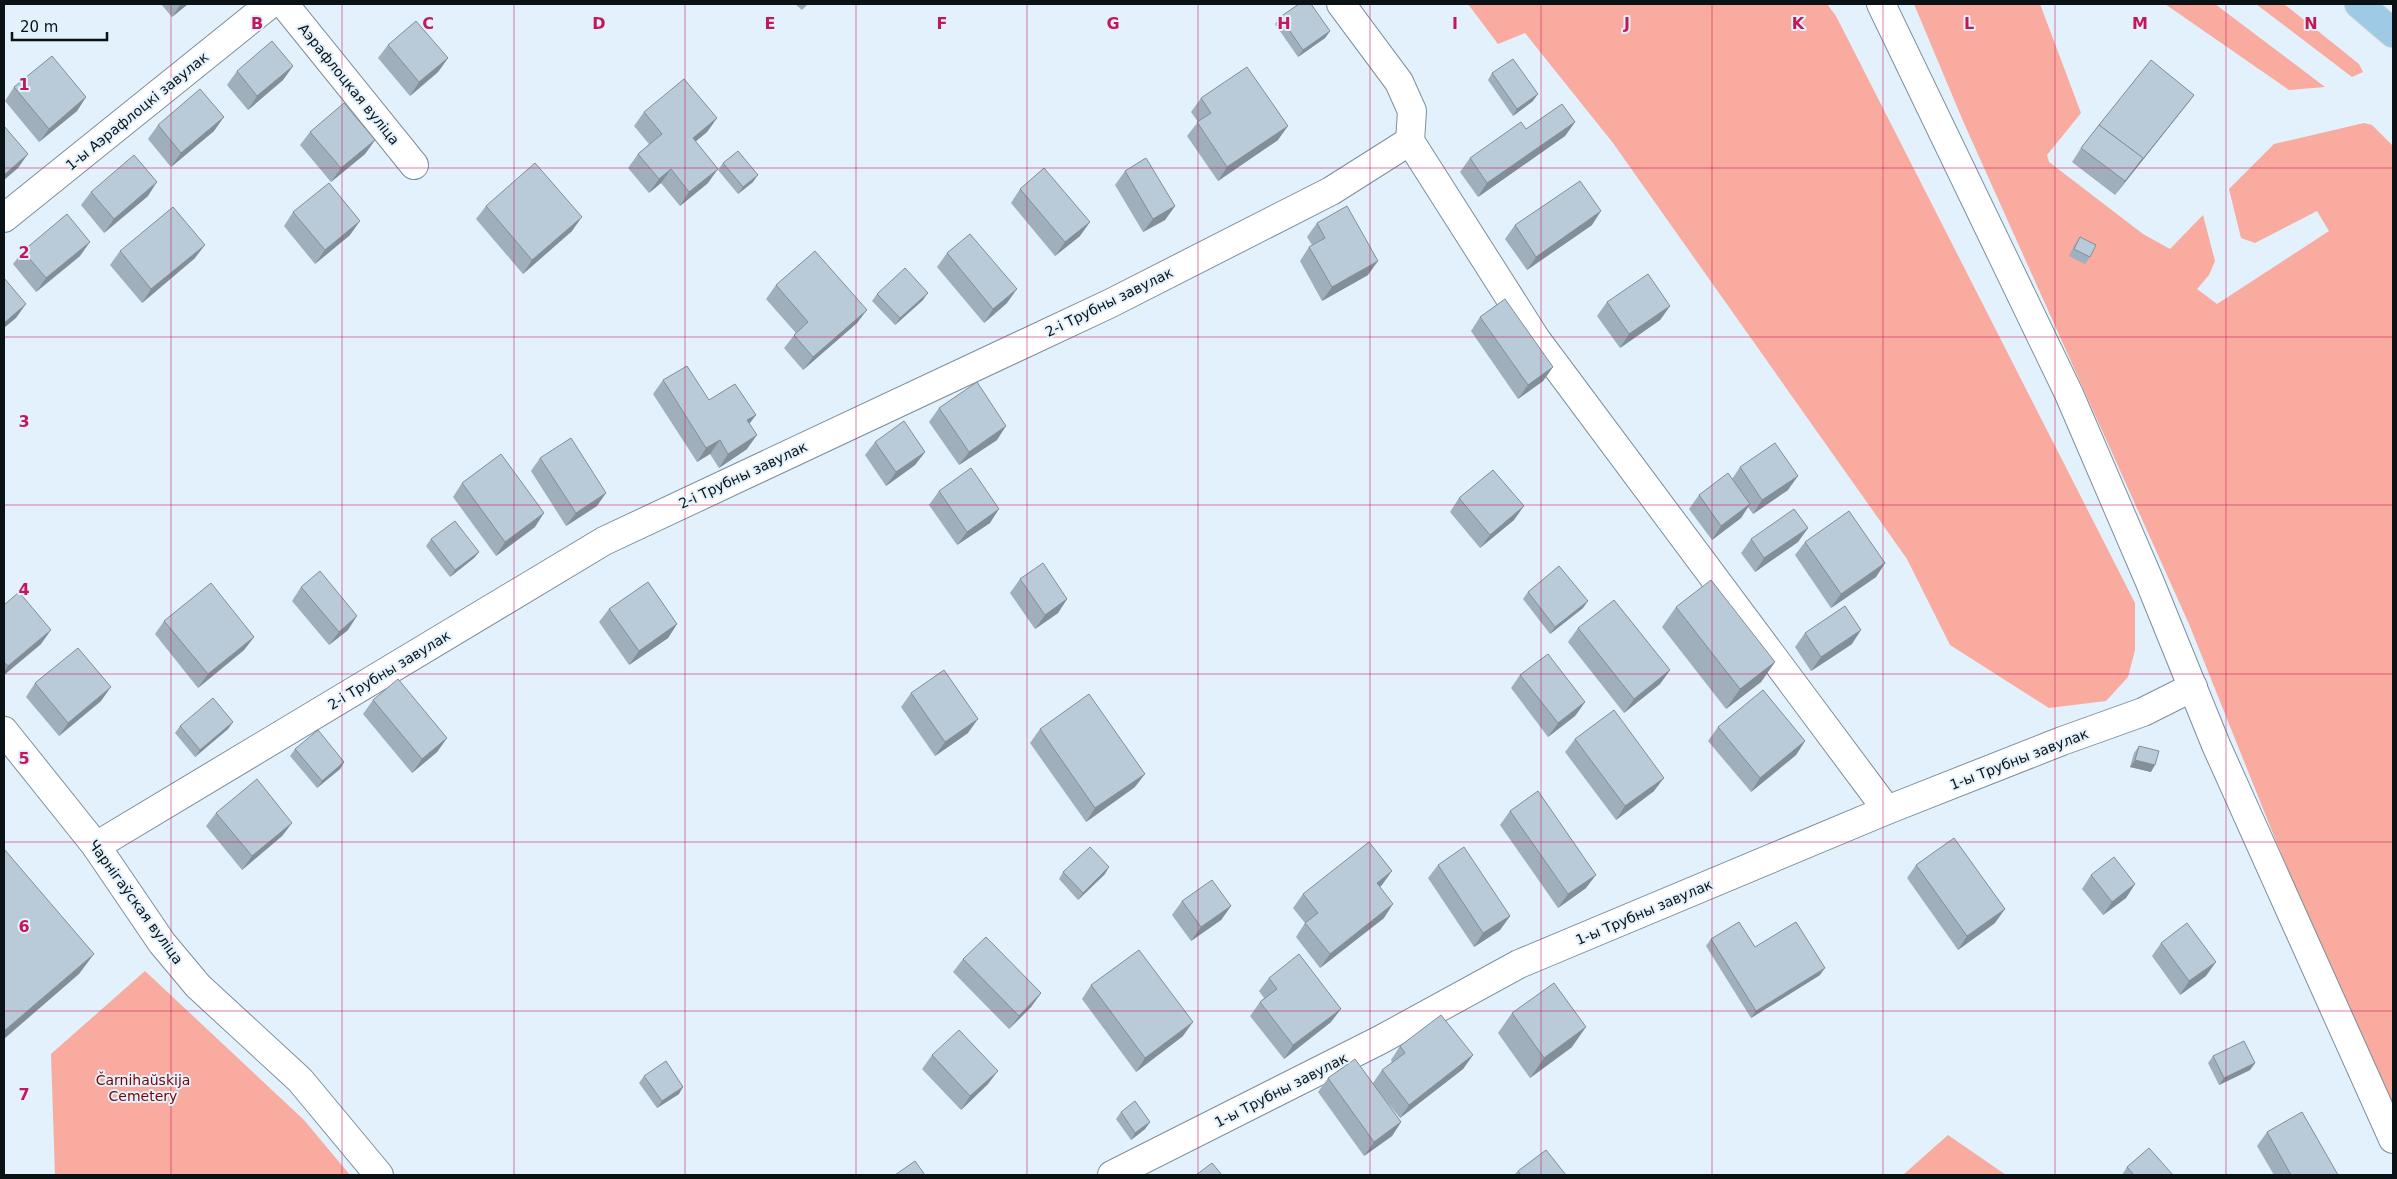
<svg xmlns="http://www.w3.org/2000/svg" width="2397" height="1179" viewBox="0 0 2397 1179" font-family="'DejaVu Sans',sans-serif">
<rect width="100%" height="100%" fill="#e2f1fc"/>
<g fill="#f8ab9e">
<polygon points="1468,4 1827,4 1836,16 2135,603 2135,650 2128,677 2106,701 2049,708 1950,645 1907,559 1613,143 1525,33 1498,44"/>
<polygon points="1914,4 2040,4 2081,113 2047,155 2049,162 2143,234 2170,249 2203,215 2215,261 2209,275 2197,289 2217,304 2329,231 2317,211 2255,243 2241,238 2229,189 2274,144 2364,123 2372,125 2393,146 2393,1113 2298,896 2189,624 1963,121"/>
<polygon points="2165,4 2215,4 2325,87 2289,90"/>
<polygon points="2256,4 2284,4 2359,64 2363,72 2352,77"/>
<polygon points="145,971 304,1120 350,1175 55,1175 51,1054"/>
<polygon points="1948,1135 2006,1175 1903,1175"/>
</g>
<g fill="none" stroke-linecap="round" stroke-linejoin="round">
<defs>
<g id="minor">
<polyline points="284,4 414,165"/>
<polyline points="1341,4 1399,82 1412,111 1410,141 1536,339 1887,810"/>
<polyline points="1881,4 2069,394 2149,580 2216,745 2393,1139"/>
<polyline points="4,218 270,4"/>
<polyline points="4,731 96,846 162,943 198,986 300,1080 379,1175"/>
<polyline points="96,846 604,541 1111,303 1331,191 1410,141"/>
<polyline points="1112,1175 1380,1040 1519,964 1887,810 2062,741 2143,712 2193,687"/>
</g>
<polyline id="primary" points="2359,4 2393,33"/>
</defs>
<use href="#minor" stroke="#7e8f9c" stroke-width="30"/>
<use href="#primary" stroke="#ced0d0" stroke-width="30"/>
<use href="#minor" stroke="#fff" stroke-width="28"/>
<use href="#primary" stroke="#9ecae6" stroke-width="28"/>
</g>
<g fill="#9fafbb">
<polygon points="161,4 188,4 172,17"/>
<polygon points="795,4 808,4 802,10"/>
<polygon points="1280,17 1330,31 1325,38 1298,57 1275,24"/>
<polygon points="388,45 448,58 438,72 410,96 378,58"/>
<polygon points="293,66 283,80 248,110 227,85 237,71"/>
<polygon points="1492,73 1533,101 1513,116 1488,80"/>
<polygon points="14,87 86,97 77,111 39,142 5,101"/>
<polygon points="2194,95 2115,195 2072,162 2081,148 2099,125"/>
<polygon points="1201,98 1278,140 1218,181 1187,136 1198,122 1191,112"/>
<polygon points="644,112 717,118 707,132 695,142 708,183 680,206 661,183 649,193 628,168 638,154 649,144 634,126"/>
<polygon points="1575,122 1565,136 1478,197 1460,172 1470,158 1526,129"/>
<polygon points="158,125 214,131 171,167 148,139"/>
<polygon points="310,132 375,140 365,154 331,182 300,145"/>
<polygon points="723,163 753,182 738,194 718,170"/>
<polygon points="1125,171 1175,206 1165,220 1143,232 1115,185"/>
<polygon points="1020,189 1080,236 1055,256 1011,203"/>
<polygon points="91,192 148,196 104,233 81,205"/>
<polygon points="486,206 572,231 523,274 476,219"/>
<polygon points="293,212 350,235 315,264 284,226"/>
<polygon points="1317,223 1368,275 1322,301 1300,261 1309,247 1312,245 1307,237"/>
<polygon points="1515,225 1592,225 1527,270 1505,239"/>
<polygon points="2080,237 2090,257 2085,264 2069,256 2075,244"/>
<polygon points="23,251 80,256 36,292 13,264"/>
<polygon points="120,251 195,258 142,303 110,265"/>
<polygon points="947,253 1007,303 984,323 937,267"/>
<polygon points="776,285 857,323 803,370 784,348 796,333 766,299"/>
<polygon points="877,294 923,300 895,325 872,301"/>
<polygon points="1607,302 1670,306 1660,320 1620,348 1597,316"/>
<polygon points="1480,317 1553,367 1543,381 1518,399 1471,331"/>
<polygon points="663,380 709,400 756,415 749,424 747,449 719,468 710,454 697,462 653,394"/>
<polygon points="939,408 997,440 959,465 929,422"/>
<polygon points="875,442 925,452 915,465 886,486 865,455"/>
<polygon points="540,458 597,506 566,526 531,471"/>
<polygon points="1740,467 1788,490 1753,514 1748,507 1741,518 1712,540 1689,509 1699,495 1732,479"/>
<polygon points="462,483 535,527 496,556 453,497"/>
<polygon points="939,491 990,523 957,545 929,505"/>
<polygon points="1459,498 1514,520 1480,548 1450,512"/>
<polygon points="1808,528 1798,542 1755,572 1741,553 1751,539"/>
<polygon points="431,539 479,552 474,558 450,577 426,546"/>
<polygon points="1805,542 1885,563 1876,577 1831,608 1795,555"/>
<polygon points="1020,579 1067,599 1058,613 1035,629 1010,593"/>
<polygon points="301,587 348,630 329,645 292,601"/>
<polygon points="1528,592 1583,608 1550,634 1523,599"/>
<polygon points="4,605 41,644 4,675"/>
<polygon points="1676,607 1775,662 1761,682 1726,709 1662,627"/>
<polygon points="609,609 677,624 668,638 629,665 599,622"/>
<polygon points="164,621 254,637 244,650 198,688 155,634"/>
<polygon points="1578,628 1670,670 1660,684 1624,713 1568,642"/>
<polygon points="1805,633 1852,644 1811,671 1795,647"/>
<polygon points="1520,675 1585,702 1575,716 1548,737 1511,688"/>
<polygon points="35,683 101,701 59,736 26,697"/>
<polygon points="911,693 968,733 935,756 901,707"/>
<polygon points="373,700 447,738 437,752 412,773 363,714"/>
<polygon points="233,722 228,729 195,757 175,733 180,726"/>
<polygon points="1718,727 1805,741 1796,755 1751,792 1708,741"/>
<polygon points="1040,729 1135,787 1086,822 1030,743"/>
<polygon points="1575,739 1654,791 1616,820 1565,752"/>
<polygon points="2139,746 2151,772 2130,767 2134,753"/>
<polygon points="295,749 344,762 340,769 317,788 290,756"/>
<polygon points="1510,811 1586,888 1558,908 1500,825"/>
<polygon points="216,813 292,823 282,836 242,870 206,826"/>
<polygon points="1438,865 1510,916 1500,930 1474,947 1428,878"/>
<polygon points="1916,865 1995,923 1958,950 1907,878"/>
<polygon points="1063,872 1105,874 1078,900 1059,879"/>
<polygon points="2091,875 2135,884 2126,898 2103,915 2082,889"/>
<polygon points="1382,885 1380,887 1384,918 1320,968 1296,937 1305,923 1293,908 1303,894"/>
<polygon points="1182,901 1231,906 1221,920 1191,941 1172,915"/>
<polygon points="1711,939 1755,947 1820,975 1751,1018 1706,946"/>
<polygon points="2161,943 2206,976 2180,995 2152,956"/>
<polygon points="963,959 1041,993 1031,1007 1009,1029 953,972"/>
<polygon points="1269,978 1331,1022 1284,1059 1250,1016 1260,1002 1264,998 1259,991"/>
<polygon points="1091,985 1183,1036 1136,1072 1082,999"/>
<polygon points="1512,1013 1572,1047 1530,1078 1498,1033"/>
<polygon points="1400,1046 1473,1055 1463,1069 1400,1118 1378,1091 1401,1122 1392,1136 1364,1156 1318,1092 1328,1078 1373,1083 1382,1070 1392,1062 1391,1060"/>
<polygon points="932,1055 988,1084 961,1110 922,1069"/>
<polygon points="2213,1056 2255,1063 2250,1070 2219,1085 2208,1063"/>
<polygon points="644,1076 679,1094 657,1108 639,1083"/>
<polygon points="1121,1112 1150,1122 1145,1129 1131,1140 1116,1119"/>
<polygon points="2267,1132 2338,1175 2274,1175 2257,1146"/>
<polygon points="2127,1167 2173,1175 2122,1175"/>
<polygon points="1518,1171 1566,1175 1514,1175"/>
</g>
<g fill="#828e98">
<polygon points="181,4 188,4 172,17"/>
<polygon points="1330,31 1325,38 1298,57 1303,50"/>
<polygon points="448,58 438,72 410,96 419,82"/>
<polygon points="293,66 283,80 248,110 257,96"/>
<polygon points="1538,94 1533,101 1513,116 1517,109"/>
<polygon points="2194,95 2189,102 2115,195 2125,181"/>
<polygon points="86,97 77,111 39,142 49,129"/>
<polygon points="224,117 214,131 171,167 181,153"/>
<polygon points="717,118 707,132 683,152 693,138"/>
<polygon points="1575,122 1565,136 1478,197 1487,183"/>
<polygon points="1288,126 1278,140 1218,181 1227,167"/>
<polygon points="375,140 365,154 331,182 341,168"/>
<polygon points="28,154 18,168 4,180 4,175"/>
<polygon points="671,169 661,183 649,193 659,179"/>
<polygon points="718,169 708,183 680,206 689,192"/>
<polygon points="758,175 753,182 738,194 743,187"/>
<polygon points="157,182 148,196 104,233 114,219"/>
<polygon points="1175,206 1165,220 1143,232 1153,219"/>
<polygon points="1601,211 1592,225 1527,270 1536,257"/>
<polygon points="582,217 572,231 523,274 532,260"/>
<polygon points="360,221 350,235 315,264 325,250"/>
<polygon points="1090,222 1080,236 1055,256 1065,242"/>
<polygon points="90,242 80,256 36,292 46,278"/>
<polygon points="205,245 195,258 142,303 151,289"/>
<polygon points="1378,261 1368,275 1322,301 1332,287"/>
<polygon points="1017,289 1007,303 984,323 993,309"/>
<polygon points="928,293 923,300 895,325 900,318"/>
<polygon points="26,304 16,318 4,328 4,323"/>
<polygon points="1670,306 1660,320 1620,348 1629,334"/>
<polygon points="867,310 857,323 803,370 813,357"/>
<polygon points="1553,367 1543,381 1518,399 1528,385"/>
<polygon points="756,415 746,428 747,420"/>
<polygon points="1006,426 997,440 959,465 969,452"/>
<polygon points="757,435 747,449 719,468 728,454"/>
<polygon points="720,440 710,454 697,462 706,448"/>
<polygon points="925,452 915,465 886,486 896,472"/>
<polygon points="1798,476 1788,490 1753,514 1762,500"/>
<polygon points="606,493 597,506 566,526 576,513"/>
<polygon points="1750,504 1741,518 1712,540 1721,526"/>
<polygon points="1524,506 1514,520 1480,548 1490,535"/>
<polygon points="999,509 990,523 957,545 967,532"/>
<polygon points="544,513 535,527 496,556 505,542"/>
<polygon points="1808,528 1798,542 1755,572 1764,558"/>
<polygon points="479,552 474,558 450,577 455,570"/>
<polygon points="1885,563 1876,577 1831,608 1841,594"/>
<polygon points="1067,599 1058,613 1035,629 1045,615"/>
<polygon points="1588,601 1583,608 1550,634 1555,627"/>
<polygon points="357,616 348,630 329,645 339,632"/>
<polygon points="677,624 668,638 629,665 639,651"/>
<polygon points="51,630 41,644 4,675 4,672 8,666"/>
<polygon points="1861,630 1852,644 1811,671 1821,657"/>
<polygon points="254,637 244,650 198,688 208,674"/>
<polygon points="1775,662 1761,682 1726,709 1740,689"/>
<polygon points="1670,670 1660,684 1624,713 1634,699"/>
<polygon points="111,687 101,701 59,736 68,723"/>
<polygon points="1585,702 1575,716 1548,737 1558,723"/>
<polygon points="978,719 968,733 935,756 945,742"/>
<polygon points="233,722 228,729 195,757 200,750"/>
<polygon points="447,738 437,752 412,773 422,759"/>
<polygon points="1805,741 1796,755 1751,792 1760,778"/>
<polygon points="2135,760 2155,765 2151,772 2130,767"/>
<polygon points="344,762 340,769 317,788 322,781"/>
<polygon points="1145,774 1135,787 1086,822 1095,808"/>
<polygon points="1664,778 1654,791 1616,820 1625,806"/>
<polygon points="292,823 282,836 242,870 252,856"/>
<polygon points="1109,867 1105,874 1078,900 1083,893"/>
<polygon points="1392,871 1382,885 1367,897 1377,883"/>
<polygon points="1596,875 1586,888 1558,908 1568,894"/>
<polygon points="2135,884 2126,898 2103,915 2112,902"/>
<polygon points="1393,904 1384,918 1320,968 1330,954"/>
<polygon points="1231,906 1221,920 1191,941 1201,927"/>
<polygon points="2005,909 1995,923 1958,950 1967,936"/>
<polygon points="1510,916 1500,930 1474,947 1483,933"/>
<polygon points="94,954 79,974 4,1039 4,1031"/>
<polygon points="2216,962 2206,976 2180,995 2189,981"/>
<polygon points="1825,968 1820,975 1751,1018 1756,1011"/>
<polygon points="1041,993 1031,1007 1009,1029 1019,1016"/>
<polygon points="1341,1009 1331,1022 1284,1059 1293,1045"/>
<polygon points="1193,1022 1183,1036 1136,1072 1145,1058"/>
<polygon points="1586,1027 1572,1047 1530,1078 1544,1058"/>
<polygon points="1473,1055 1463,1069 1400,1118 1409,1105"/>
<polygon points="2255,1063 2250,1070 2219,1085 2224,1078"/>
<polygon points="998,1071 988,1084 961,1110 970,1096"/>
<polygon points="683,1087 679,1094 657,1108 662,1101"/>
<polygon points="1150,1122 1145,1129 1131,1140 1135,1133"/>
<polygon points="1401,1122 1392,1136 1364,1156 1374,1142"/>
</g>
<g fill="#b9cbd9" stroke="#828e98">
<polygon points="1299,4 1311,4 1330,31 1303,50 1280,17"/>
<polygon points="416,21 448,58 419,82 388,45"/>
<polygon points="272,41 293,66 257,96 237,71"/>
<polygon points="52,56 86,97 49,129 14,87"/>
<polygon points="1513,59 1538,94 1517,109 1492,73"/>
<polygon points="2151,60 2194,95 2138,165 2143,158 2099,125"/>
<polygon points="1247,67 1288,126 1227,167 1197,122 1211,113 1201,98"/>
<polygon points="684,79 717,118 693,138 718,169 689,192 671,169 659,179 638,154 662,134 644,112"/>
<polygon points="200,89 224,117 181,153 158,125"/>
<polygon points="344,103 375,140 341,168 310,132"/>
<polygon points="1562,104 1575,122 1487,183 1470,158 1521,122 1526,129"/>
<polygon points="2099,125 2143,158 2125,181 2081,148"/>
<polygon points="4,126 28,154 4,175"/>
<polygon points="738,151 758,175 743,187 723,163"/>
<polygon points="134,155 157,182 114,219 91,192"/>
<polygon points="1146,158 1175,206 1153,219 1125,171"/>
<polygon points="535,163 582,217 532,260 486,206"/>
<polygon points="1044,168 1090,222 1065,242 1020,189"/>
<polygon points="1580,181 1601,211 1536,257 1515,225"/>
<polygon points="329,183 360,221 325,250 293,212"/>
<polygon points="1347,206 1378,261 1332,287 1309,247 1325,238 1317,223"/>
<polygon points="173,207 205,245 151,289 120,251"/>
<polygon points="67,214 90,242 46,278 23,251"/>
<polygon points="970,234 1017,289 993,309 947,253"/>
<polygon points="2080,237 2096,245 2090,257 2074,249"/>
<polygon points="815,251 867,310 813,357 794,335 808,322 776,285"/>
<polygon points="905,268 928,293 900,318 877,294"/>
<polygon points="1648,274 1670,306 1629,334 1607,302"/>
<polygon points="4,278 26,304 4,323"/>
<polygon points="1505,299 1553,367 1528,385 1480,317"/>
<polygon points="687,366 709,400 735,384 756,415 747,420 757,435 728,454 720,440 706,448 663,380"/>
<polygon points="977,382 1006,426 969,452 939,408"/>
<polygon points="904,421 925,452 896,472 875,442"/>
<polygon points="571,438 606,493 576,513 540,458"/>
<polygon points="1775,443 1798,476 1762,500 1740,467"/>
<polygon points="501,454 544,513 505,542 462,483"/>
<polygon points="971,468 999,509 967,532 939,491"/>
<polygon points="1493,470 1524,506 1490,535 1459,498"/>
<polygon points="1728,473 1750,504 1721,526 1699,495"/>
<polygon points="1794,509 1808,528 1764,558 1751,539"/>
<polygon points="1849,511 1885,563 1841,594 1805,542"/>
<polygon points="455,521 479,552 455,570 431,539"/>
<polygon points="1043,563 1067,599 1045,615 1020,579"/>
<polygon points="1559,566 1588,601 1555,627 1528,592"/>
<polygon points="320,571 357,616 339,632 301,587"/>
<polygon points="1711,580 1775,662 1740,689 1676,607"/>
<polygon points="648,582 677,624 639,651 609,609"/>
<polygon points="211,583 254,637 208,674 164,621"/>
<polygon points="19,592 51,630 8,666 4,662 4,605"/>
<polygon points="1614,600 1670,670 1634,699 1578,628"/>
<polygon points="1845,606 1861,630 1821,657 1805,633"/>
<polygon points="78,648 111,687 68,723 35,683"/>
<polygon points="1548,654 1585,702 1558,723 1520,675"/>
<polygon points="944,670 978,719 945,742 911,693"/>
<polygon points="398,679 447,738 422,759 373,700"/>
<polygon points="1763,690 1805,741 1760,778 1718,727"/>
<polygon points="1089,694 1145,774 1095,808 1040,729"/>
<polygon points="213,698 233,722 200,750 180,726"/>
<polygon points="1614,710 1664,778 1625,806 1575,739"/>
<polygon points="318,730 344,762 322,781 295,749"/>
<polygon points="2139,746 2159,751 2155,765 2135,760"/>
<polygon points="257,779 292,823 252,856 216,813"/>
<polygon points="1538,791 1596,875 1568,894 1510,811"/>
<polygon points="1954,838 2005,909 1967,936 1916,865"/>
<polygon points="1369,842 1392,871 1377,883 1393,904 1330,954 1305,923 1318,913 1303,894"/>
<polygon points="1090,847 1109,867 1083,893 1063,872"/>
<polygon points="1464,847 1510,916 1483,933 1438,865"/>
<polygon points="4,849 94,954 4,1031"/>
<polygon points="2114,857 2135,884 2112,902 2091,875"/>
<polygon points="1212,880 1231,906 1201,927 1182,901"/>
<polygon points="1739,922 1755,947 1796,922 1825,968 1756,1011 1711,939"/>
<polygon points="2187,923 2216,962 2189,981 2161,943"/>
<polygon points="986,937 1041,993 1019,1016 963,959"/>
<polygon points="1139,950 1193,1022 1145,1058 1091,985"/>
<polygon points="1299,954 1341,1009 1293,1045 1260,1002 1277,989 1269,978"/>
<polygon points="1554,983 1586,1027 1544,1058 1512,1013"/>
<polygon points="1441,1015 1473,1055 1409,1105 1382,1070 1405,1053 1400,1046"/>
<polygon points="959,1030 998,1071 970,1096 932,1055"/>
<polygon points="2244,1041 2255,1063 2224,1078 2213,1056"/>
<polygon points="1355,1059 1401,1122 1374,1142 1328,1078"/>
<polygon points="666,1061 683,1087 662,1101 644,1076"/>
<polygon points="1135,1101 1150,1122 1135,1133 1121,1112"/>
<polygon points="2302,1112 2338,1175 2291,1175 2267,1132"/>
<polygon points="2149,1148 2173,1175 2134,1175 2127,1167"/>
<polygon points="1546,1150 1566,1175 1521,1175 1518,1171"/>
<polygon points="915,1161 925,1175 895,1175"/>
<polygon points="1212,1163 1222,1175 1196,1175"/>
</g>
<path fill="none" stroke="#c2185b" stroke-width="1" stroke-opacity="0.55" d="M171,4V1175M342,4V1175M514,4V1175M685,4V1175M856,4V1175M1027,4V1175M1198,4V1175M1370,4V1175M1541,4V1175M1712,4V1175M1883,4V1175M2055,4V1175M2226,4V1175M4,168H2393M4,337H2393M4,505H2393M4,674H2393M4,842H2393M4,1011H2393"/>
<g text-anchor="middle" stroke-width="4" stroke-linejoin="round" paint-order="stroke">
<g font-size="14" fill="#0b1216" stroke="#e2f1fc">
<text transform="translate(349 84) rotate(51)" y="5">Аэрафлоцкая вуліца</text>
<text transform="translate(137 111) rotate(-39)" y="5">1-ы Аэрафлоцкі завулак</text>
<text transform="translate(1109 302) rotate(-26)" y="5">2-і Трубны завулак</text>
<text transform="translate(743 475) rotate(-25)" y="5">2-і Трубны завулак</text>
<text transform="translate(389 670) rotate(-31)" y="5">2-і Трубны завулак</text>
<text transform="translate(2019 759) rotate(-21)" y="5">1-ы Трубны завулак</text>
<text transform="translate(136 902) rotate(54)" y="5">Чарнігаўская вуліца</text>
<text transform="translate(1644 912) rotate(-23)" y="5">1-ы Трубны завулак</text>
<text transform="translate(1281 1090) rotate(-27)" y="5">1-ы Трубны завулак</text>
</g>
<g font-size="14" fill="#7a0402" stroke="#e2f1fc">
<text x="143" y="1085">Čarnihaŭskija<tspan x="143" dy="16">Cemetery</tspan></text>
</g>
</g>
<g font-size="16" text-anchor="middle" font-weight="bold" fill="#c2185b" stroke="#e2f1fc" stroke-width="4" stroke-linejoin="round" paint-order="stroke">
<text x="257" y="29">B</text>
<text x="428" y="29">C</text>
<text x="599" y="29">D</text>
<text x="770" y="29">E</text>
<text x="942" y="29">F</text>
<text x="1113" y="29">G</text>
<text x="1284" y="29">H</text>
<text x="1455" y="29">I</text>
<text x="1627" y="29">J</text>
<text x="1798" y="29">K</text>
<text x="1969" y="29">L</text>
<text x="2140" y="29">M</text>
<text x="2311" y="29">N</text>
<text x="24" y="90">1</text>
<text x="24" y="258">2</text>
<text x="24" y="427">3</text>
<text x="24" y="595">4</text>
<text x="24" y="764">5</text>
<text x="24" y="932">6</text>
<text x="24" y="1100">7</text>
</g>
<rect width="2397" height="1179" fill="none" stroke="#0b1216" stroke-width="10"/>
<path d="M12 32v8h95v-8" fill="none" stroke="#0b1216" stroke-width="2.5"/>
<text x="20" y="32" font-size="15" fill="#0b1216" stroke="#e2f1fc" stroke-width="4" paint-order="stroke">20 m</text>
</svg>
